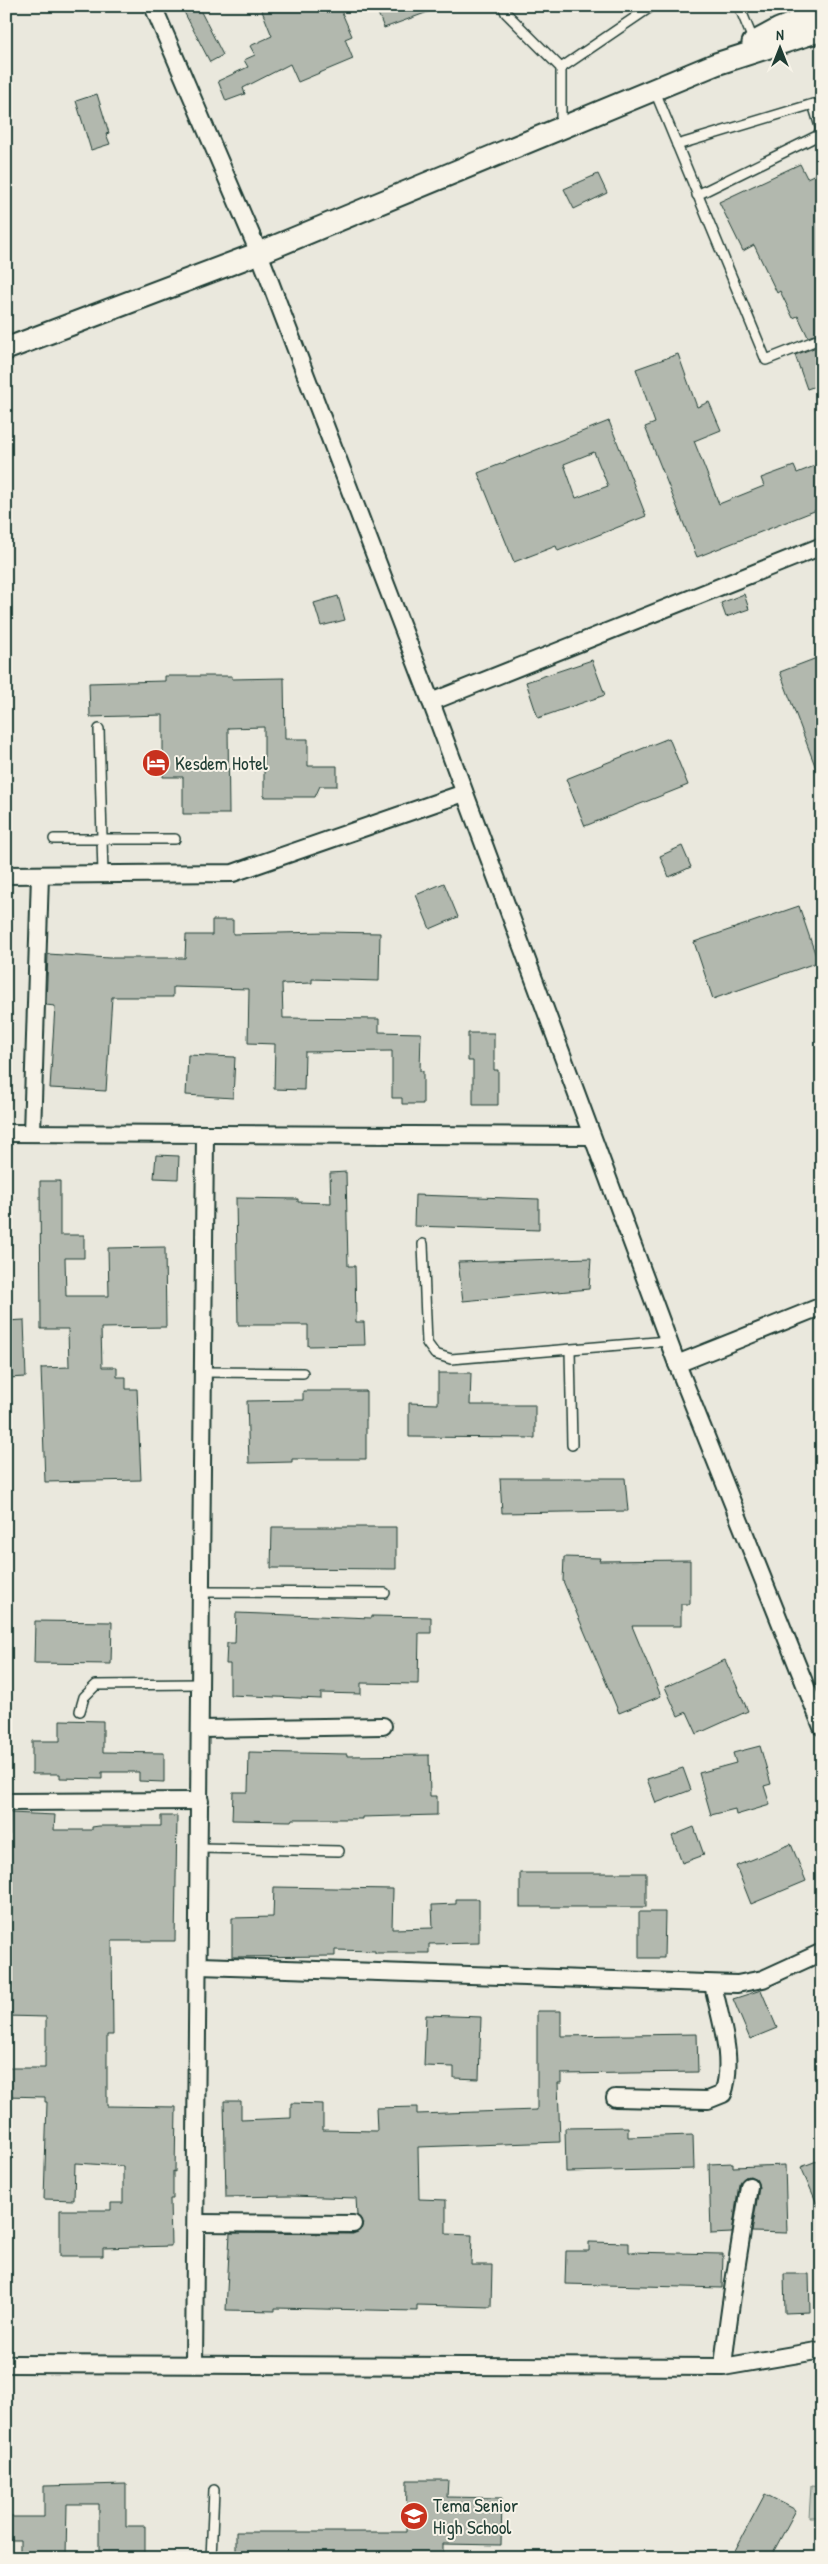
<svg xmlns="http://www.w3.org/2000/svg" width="828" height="2564" viewBox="0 0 828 2564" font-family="'Patrick Hand',sans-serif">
<rect width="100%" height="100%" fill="#eae8dd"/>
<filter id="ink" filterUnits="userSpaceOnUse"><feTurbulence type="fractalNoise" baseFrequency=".02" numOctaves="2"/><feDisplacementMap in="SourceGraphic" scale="10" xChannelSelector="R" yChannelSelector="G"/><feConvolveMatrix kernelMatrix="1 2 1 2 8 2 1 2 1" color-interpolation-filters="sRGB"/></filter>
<g filter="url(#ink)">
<polygon fill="#c8ccc1" stroke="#74847a" points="811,2486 822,2487 822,2517 809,2517"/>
<g fill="#b2b8ae" stroke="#1f3d34" fill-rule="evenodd">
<polygon points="181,6 198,6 223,55 210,62"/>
<polygon points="260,6 339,6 352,36 345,39 353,59 298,82 290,64 243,88 245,94 226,101 218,81 248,67 244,60 255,55 250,46 272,36"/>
<polygon points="375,6 439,6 439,8 384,28"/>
<polygon points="97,94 109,133 106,134 110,144 91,150 76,101"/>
<polygon points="800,164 807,178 822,171 822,332 808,337 798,316 793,318 780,291 777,293 754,245 743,251 719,202"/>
<polygon points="598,174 607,193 574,209 564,189"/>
<polygon points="822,345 822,384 807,389 795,355"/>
<polygon points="678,354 697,407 709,402 721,430 694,441 719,504 764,486 761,478 794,466 797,473 822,463 822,508 697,557 645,427 655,423 636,369"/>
<path d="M609,421L646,516L558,551L556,546L514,562L478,473ZM594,452L608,486L576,498L564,464Z"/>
<polygon points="744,594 749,609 726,617 721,603"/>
<polygon points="338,596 345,620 321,626 314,603"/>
<polygon points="822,656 822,779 820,779 780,672"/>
<polygon points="592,660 605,695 538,718 526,682"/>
<polygon points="165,676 232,676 232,679 284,678 285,739 308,739 308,766 337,766 337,786 320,786 315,797 264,797 264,727 228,728 229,814 183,814 183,777 163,777 163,715 90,717 89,683 165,681"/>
<polygon points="669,738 688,785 585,826 566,779"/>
<polygon points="682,846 691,867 669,877 660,856"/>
<polygon points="444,883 458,917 430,929 416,895"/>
<polygon points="799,906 818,962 713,999 694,942"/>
<polygon points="212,920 233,920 233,934 325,932 380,933 379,981 312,979 312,983 282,984 283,1018 379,1019 379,1032 421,1033 420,1071 423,1071 423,1104 402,1104 402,1098 392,1098 392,1051 305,1052 304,1090 274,1089 275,1044 248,1043 249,989 173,987 173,997 112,997 106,1091 50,1088 55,1006 46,1005 48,954 109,958 185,958 186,935 212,935"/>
<polygon points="468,1033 494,1033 494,1070 498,1070 498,1105 473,1105 473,1061 468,1061"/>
<polygon points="188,1055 235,1057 233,1098 186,1095"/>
<polygon points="156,1155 179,1156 178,1179 154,1178"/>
<polygon points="346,1172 348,1266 355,1266 356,1322 364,1322 365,1345 308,1346 308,1325 238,1325 236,1198 298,1199 298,1202 331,1203 330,1173"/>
<polygon points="40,1181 60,1181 60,1235 84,1235 84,1258 65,1258 66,1296 109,1296 108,1248 165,1247 166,1327 101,1328 102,1367 117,1367 117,1377 126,1377 126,1389 137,1389 141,1480 45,1482 41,1368 69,1367 68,1329 41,1329"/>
<polygon points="415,1195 539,1199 539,1230 414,1226"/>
<polygon points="591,1258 589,1289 463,1301 458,1262"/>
<polygon points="24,1320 26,1377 8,1378 6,1321"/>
<polygon points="438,1373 471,1373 470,1405 535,1405 535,1438 409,1437 409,1403 438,1404"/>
<polygon points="303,1391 366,1391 366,1459 292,1459 292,1462 249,1463 247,1401 303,1400"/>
<polygon points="500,1478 625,1478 628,1511 502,1513"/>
<polygon points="272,1527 396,1527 396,1569 271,1568"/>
<polygon points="564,1557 600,1558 599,1561 690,1560 690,1604 681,1604 681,1626 632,1626 661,1696 619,1713 563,1581"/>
<polygon points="236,1613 372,1618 372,1616 431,1617 431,1633 419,1633 418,1684 361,1683 361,1694 321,1693 321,1699 230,1695 230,1664 226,1664 227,1643 235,1643"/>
<polygon points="35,1621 112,1622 111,1664 34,1663"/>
<polygon points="725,1660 748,1711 697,1734 687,1712 678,1716 665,1687"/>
<polygon points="60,1720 103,1721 103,1752 164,1753 164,1782 139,1781 139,1772 102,1772 102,1779 60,1778 60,1774 32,1774 32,1741 60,1741"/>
<polygon points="760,1746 771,1784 764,1786 770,1805 736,1815 735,1809 711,1815 699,1773 736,1763 733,1753"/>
<polygon points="249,1752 347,1754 347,1756 429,1755 430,1796 437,1796 437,1815 362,1817 362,1819 292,1819 291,1821 232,1820 233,1792 248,1792"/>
<polygon points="683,1768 691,1790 656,1803 647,1779"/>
<polygon points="10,1813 55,1815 54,1830 92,1830 92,1827 99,1826 161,1826 161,1816 177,1816 175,1941 112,1941 113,2035 107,2035 107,2106 176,2107 175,2172 173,2171 173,2199 170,2199 171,2246 103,2248 103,2256 60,2256 60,2210 111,2210 111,2203 123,2203 123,2166 75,2163 74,2200 44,2199 47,2102 45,2102 45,2097 6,2096 6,2068 45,2068 45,2051 46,2051 46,2017 6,2016 6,1858 9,1859"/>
<polygon points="694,1827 704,1855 682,1863 672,1836"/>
<polygon points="791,1844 806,1881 751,1904 736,1866"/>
<rect x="520" y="1873" width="126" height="34"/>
<polygon points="274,1887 393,1889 392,1929 433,1928 432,1905 456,1904 456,1899 479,1899 479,1943 429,1944 429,1953 375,1953 375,1951 335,1950 335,1956 232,1957 232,1918 273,1917"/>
<polygon points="639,1912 665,1912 664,1958 639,1958"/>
<polygon points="761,1990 777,2028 750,2039 733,1999"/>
<polygon points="537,2011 561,2011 561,2036 697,2034 698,2072 561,2074 561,2083 558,2083 560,2142 418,2147 419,2199 446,2200 446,2234 472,2235 471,2265 492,2265 491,2307 417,2305 417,2311 275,2308 275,2311 226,2310 230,2233 353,2234 361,2229 363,2224 357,2215 356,2198 290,2196 226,2197 224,2101 241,2101 241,2120 291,2118 291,2103 323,2104 323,2130 377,2131 376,2108 417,2107 417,2114 537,2110"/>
<polygon points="426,2015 481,2017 479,2079 454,2078 454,2067 424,2066"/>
<polygon points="628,2127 628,2137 693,2135 694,2169 566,2172 565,2128"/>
<polygon points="822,2159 822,2215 801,2167"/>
<polygon points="733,2163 733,2167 785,2165 787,2233 752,2232 759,2187 756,2179 750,2176 745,2177 739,2184 732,2233 711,2234 709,2164"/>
<polygon points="589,2242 629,2243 629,2252 723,2254 722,2288 565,2284 566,2251 589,2251"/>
<polygon points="784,2274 809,2274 810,2312 785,2313"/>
<polygon points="407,2480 448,2480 447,2497 502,2498 501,2545 443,2544 443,2558 236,2558 236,2532 406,2532"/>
<polygon points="126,2484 126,2526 145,2526 145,2556 99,2556 99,2504 67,2504 66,2557 20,2556 20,2540 6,2540 6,2517 44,2517 44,2486"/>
<polygon points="765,2494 796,2510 770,2558 731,2558"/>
</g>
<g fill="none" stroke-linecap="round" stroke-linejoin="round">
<defs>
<g id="service">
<polyline points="503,6 506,13 561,68 561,127"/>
<polyline points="739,6 754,42"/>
<polyline points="561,68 652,6"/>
<polyline points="654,89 766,360 822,338"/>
<polyline points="677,145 813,104 821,130 817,136 697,195"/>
<polyline points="99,729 103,874"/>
<polyline points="54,839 175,839"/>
<polyline points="423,1244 427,1343 435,1354 451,1359 668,1341"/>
<polyline points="570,1350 572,1445"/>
<polyline points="203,1372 303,1373"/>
<polyline points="202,1592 385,1593"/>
<polyline points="80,1711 84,1697 96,1685 201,1684"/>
<polyline points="200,1848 339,1851"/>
<polyline points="211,2558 214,2490"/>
</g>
<g id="minor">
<polyline points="153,6 259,253 431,702 677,1364 822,1727"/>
<polyline points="431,702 822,546"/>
<polyline points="6,875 233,873 464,793"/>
<polyline points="6,1133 591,1136"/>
<polyline points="32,1133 40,875"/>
<polyline points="677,1364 822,1306"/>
<polyline points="201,1729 383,1726"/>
<polyline points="6,1802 200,1801"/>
<polyline points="199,1966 737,1984 763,1979 822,1952"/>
<path d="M615,2098L708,2100L723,2094C735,2059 720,2020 713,1984"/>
<polyline points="196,2223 353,2224"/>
<polyline points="6,2364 723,2367 822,2350"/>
<polyline points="194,2364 205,1134"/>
<path d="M723,2367C729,2306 740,2247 749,2186"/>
</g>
<g id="tertiary">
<polyline points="753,43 779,29 822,12"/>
<polyline points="6,349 259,253 716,64 822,30"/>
</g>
</defs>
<use href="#service" stroke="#1f3d34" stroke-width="12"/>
<use href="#minor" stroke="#1f3d34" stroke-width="20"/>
<use href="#tertiary" stroke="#1f3d34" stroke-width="25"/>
<use href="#service" stroke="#f7f3e8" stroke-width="9"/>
<use href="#minor" stroke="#f7f3e8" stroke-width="16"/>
<use href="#tertiary" stroke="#f7f3e8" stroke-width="21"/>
</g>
</g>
<defs>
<symbol id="hotel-disc" viewBox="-11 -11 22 22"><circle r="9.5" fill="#c8321e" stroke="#f7f3e8"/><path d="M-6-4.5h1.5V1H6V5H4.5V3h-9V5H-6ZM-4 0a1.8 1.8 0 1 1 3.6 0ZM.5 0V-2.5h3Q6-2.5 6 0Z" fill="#fff"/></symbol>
<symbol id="school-disc" viewBox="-11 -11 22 22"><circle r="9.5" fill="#c8321e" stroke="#f7f3e8"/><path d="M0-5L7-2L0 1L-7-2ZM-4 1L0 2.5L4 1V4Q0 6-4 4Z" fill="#fff"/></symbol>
</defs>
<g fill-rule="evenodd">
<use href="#hotel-disc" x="140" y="747" width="32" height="32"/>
<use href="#school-disc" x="398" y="2500" width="32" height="32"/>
</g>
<g text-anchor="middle" stroke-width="4" stroke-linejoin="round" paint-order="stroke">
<g font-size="19" fill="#1f3d34" stroke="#f7f3e8" text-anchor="start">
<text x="175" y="770">Kesdem Hotel</text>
<text x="433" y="2512">Tema Senior<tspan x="433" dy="22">High School</tspan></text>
</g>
</g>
<rect width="828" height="2564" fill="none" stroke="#f7f3e8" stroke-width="25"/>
<rect x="12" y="12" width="803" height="2539" fill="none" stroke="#1f3d34" stroke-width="2" filter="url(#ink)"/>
<g transform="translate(780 48)" stroke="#f7f3e8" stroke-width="4" paint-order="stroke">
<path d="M0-4L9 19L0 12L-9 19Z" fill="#1f3d34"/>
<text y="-8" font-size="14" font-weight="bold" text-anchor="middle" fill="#1f3d34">N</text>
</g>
</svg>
